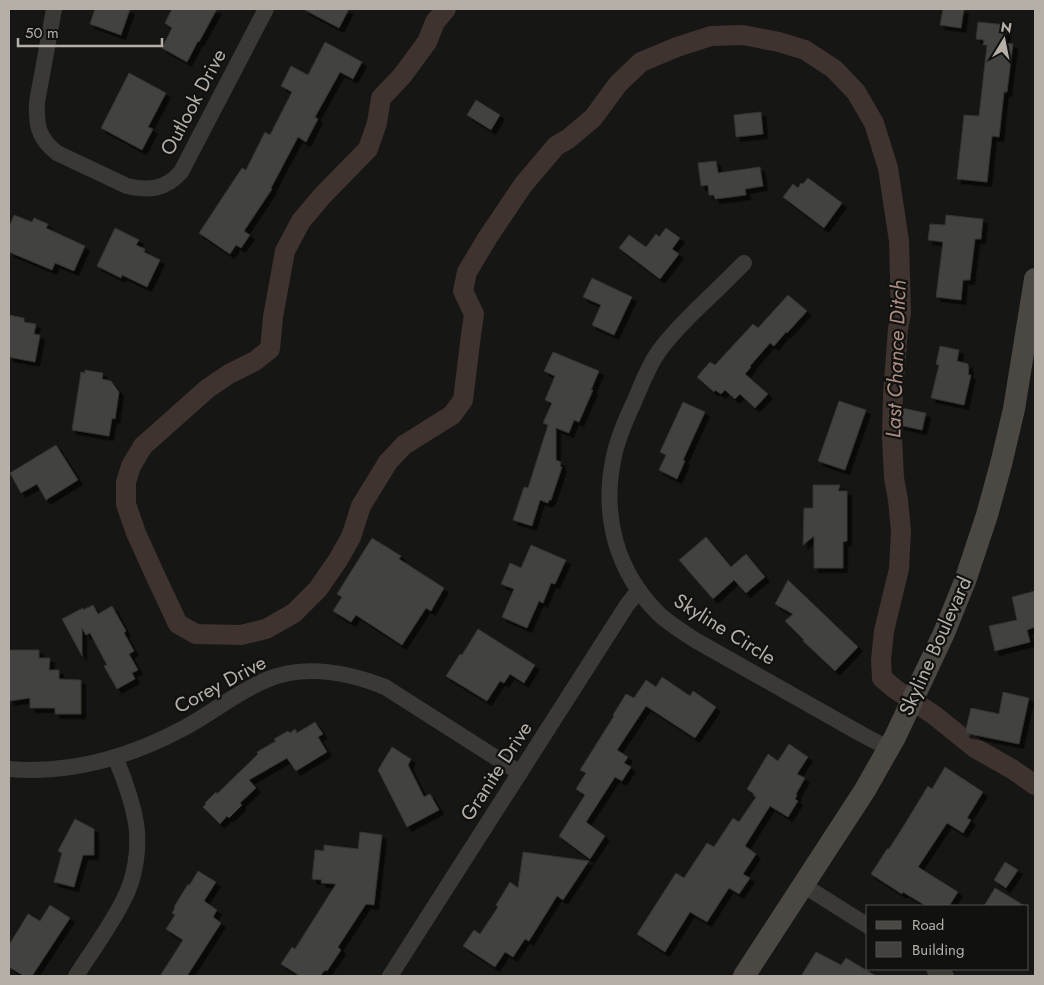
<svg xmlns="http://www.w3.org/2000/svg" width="1044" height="985" viewBox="0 0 1044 985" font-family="Jost,sans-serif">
<defs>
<filter id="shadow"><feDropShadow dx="4.5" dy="4.5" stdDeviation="0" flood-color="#0009"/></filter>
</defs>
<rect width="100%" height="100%" fill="#161615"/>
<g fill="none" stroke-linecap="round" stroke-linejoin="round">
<polyline stroke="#3e332f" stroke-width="20" points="446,9 435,22 427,42 402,76 381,98 377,123 368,149 323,195 301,221 285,251 273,317 270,349 255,361 229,374 207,389 143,446 131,466 126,482 126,504 136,533 155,575 178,624 196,634 241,635 266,629 294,613 318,589 338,560 351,537 361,506 388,462 404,445 452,415 463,400 471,335 474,314 463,291 467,272 488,237 523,185 556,146 568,139 593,118 618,84 641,62 677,47 711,36 743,35 779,42 805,50 834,69 856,92 874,123 888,168 899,241 901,314 898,329 893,394 892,437 894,478 898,500 901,531 899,569 884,631 881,660 882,678 895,689 934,715 975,748 1012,769 1035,785"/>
</g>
<g fill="#43423f" stroke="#32322f" filter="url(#shadow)">
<polygon points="95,9 130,9 121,35 90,24"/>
<polygon points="172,9 217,9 199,42 198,41 187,62 162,48 172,28 165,23"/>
<polygon points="303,9 349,9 339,28"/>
<polygon points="943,9 964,9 961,28 940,25"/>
<polygon points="978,22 1007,25 1005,43 1013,44 1007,92 1004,92 999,137 992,136 987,182 957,179 964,115 979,116 987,45 983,45 984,40 976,39"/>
<polygon points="325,42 362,62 353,79 340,72 315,117 318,119 306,142 298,137 271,188 272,189 244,231 250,235 241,248 236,245 230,254 199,233 242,168 246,170 265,132 270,135 292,92 281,86 291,66 308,75"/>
<polygon points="129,73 166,93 148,127 153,129 142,150 101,128"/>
<polygon points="476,100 500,115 491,130 467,115"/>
<polygon points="761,112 763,134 736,137 734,115"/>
<polygon points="716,161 718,173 760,167 763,186 745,189 746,195 715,199 714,195 709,195 708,185 701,186 698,163"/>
<polygon points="808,178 842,203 824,228 783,197 793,184 798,188 801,183 803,184"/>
<polygon points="14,215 32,222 34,218 48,224 46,228 85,246 74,271 55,263 52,270 9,252 9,227"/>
<polygon points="946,215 983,219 981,239 975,239 970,280 963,280 961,300 936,297 943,242 928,240 930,224 945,225"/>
<polygon points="115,228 139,240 136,245 145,249 144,252 160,260 147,287 122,275 121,278 97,266"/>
<polygon points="666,228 680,238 672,249 679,254 660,279 619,248 629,235 646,247 656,234 659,237"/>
<polygon points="592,278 632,297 614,335 592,325 601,305 583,297"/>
<polygon points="788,295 807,311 787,333 786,332 774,346 770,343 750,366 751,367 745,374 768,394 755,408 740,394 735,399 725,390 721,394 715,390 714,392 697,377 710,362 715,365 753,324 758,328"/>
<polygon points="9,315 24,318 24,322 36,324 34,334 40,335 35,362 9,357"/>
<polygon points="940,346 959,350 957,361 968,364 968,367 969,367 968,375 971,375 964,405 931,398 939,365 936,364"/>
<polygon points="553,352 599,371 591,390 593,390 579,422 574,420 569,433 556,428 556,460 561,462 560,467 562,467 551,500 549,500 548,503 540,500 532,526 513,520 524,487 528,488 548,425 543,423 552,403 545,400 555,376 544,371"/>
<polygon points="85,370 103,373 102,379 111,381 119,392 115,419 112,418 109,436 72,430 81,372 85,373"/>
<polygon points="839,401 866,410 845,470 818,461"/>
<polygon points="683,402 705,412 683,460 685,461 677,479 659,470 666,455 660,452"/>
<polygon points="902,408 926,413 922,430 899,425"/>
<polygon points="56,445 78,480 46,500 37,484 21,493 10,473"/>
<polygon points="813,485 840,485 838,491 847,491 847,541 843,542 843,568 814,568 814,536 803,545 804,508 813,508"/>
<polygon points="706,537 731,567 746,554 765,577 746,593 734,580 713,599 679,560"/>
<polygon points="372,538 401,556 399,559 444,588 431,611 426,608 402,645 356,615 351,622 333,611 342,597 337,594"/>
<polygon points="531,545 566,560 555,584 551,583 543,603 539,601 527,628 502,617 514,589 501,584 510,563 521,568"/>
<polygon points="788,580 858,647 835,671 803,641 804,640 785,621 793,614 775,604"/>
<polygon points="1035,591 1035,627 1027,630 1030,642 995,651 989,626 1017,620 1012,597"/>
<polygon points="93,605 98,614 112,606 126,631 124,633 134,651 129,654 138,670 132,673 135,679 117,689 104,666 107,665 90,633 86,635 82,628 82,656 62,619 83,608 83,610"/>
<polygon points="478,629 535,665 524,683 510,674 504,683 500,681 487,701 446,676 460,654 462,655"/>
<polygon points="9,650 39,650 39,658 50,658 49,670 59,670 59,679 81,680 81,714 55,714 55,708 30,708 30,698 9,701"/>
<polygon points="662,677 690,696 693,691 716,707 695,738 646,706 617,750 628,757 624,763 631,767 622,781 615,777 586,822 605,836 590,859 559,836 585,795 576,789 586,773 580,770 614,716 613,715 626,694 634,698 646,680 656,687"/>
<polygon points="1003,692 1029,698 1019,744 965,733 971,708 999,714"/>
<polygon points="315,722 323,734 318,737 327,752 296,771 287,758 249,780 256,788 240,803 242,805 229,818 227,816 220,824 203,807 206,804 205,803 216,792 217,794 258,754 257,752 276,741 274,739 288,731 290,733 295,729 297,733"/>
<polygon points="789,744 808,757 797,774 805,778 796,794 797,795 795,799 798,801 788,817 770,806 745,846 756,854 743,874 750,878 739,894 729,888 707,922 690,912 665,952 637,934 676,873 684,878 707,843 714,847 733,818 739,822 756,797 753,795 754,794 747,789 768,754 778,761"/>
<polygon points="392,747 411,759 408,765 424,797 430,794 439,810 407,827 378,770"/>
<polygon points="945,767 983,792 967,818 971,820 963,833 947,823 918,867 958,892 949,906 926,906 903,892 902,894 871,874 887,849 889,849 903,827 928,786 932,789"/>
<polygon points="75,819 94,829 94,855 83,855 74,887 54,882 62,853 58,851"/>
<polygon points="360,832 382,835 374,905 366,904 338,947 341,950 327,971 325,970 320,976 300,976 281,964 292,947 295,949 336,884 321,883 322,880 312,879 315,850 324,851 324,845 358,849"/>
<polygon points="523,852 589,861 563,900 557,896 529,941 525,939 513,957 505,952 495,967 463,946 474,930 480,934 498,907 496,905 510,882 518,888"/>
<polygon points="1005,862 1018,870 1006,888 994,880"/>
<polygon points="198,871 216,882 204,901 217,910 213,917 221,923 187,976 160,976 183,940 166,929 175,915 172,913 175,908 174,907 188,884 189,886"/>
<polygon points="995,888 1025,906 984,906"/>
<polygon points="50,905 70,918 32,976 24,976 9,967 9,945 28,914 40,921"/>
<polygon points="816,952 841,965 846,958 876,976 801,976"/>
</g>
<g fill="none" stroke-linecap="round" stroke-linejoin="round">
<g stroke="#3b3936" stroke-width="16">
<path d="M54,9L37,102C36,125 38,138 57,153L127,186C148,191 165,190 181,172L266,9"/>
<path d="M744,263C729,278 715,292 700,306C685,321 669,336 657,354C647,369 641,386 634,402C626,419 618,437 614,456C601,515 616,573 661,616C672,625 684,633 695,640L863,735L888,748"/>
<path d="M9,769C70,774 130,757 184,728C212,713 237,692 266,680C304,664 348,672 385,687L520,773"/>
<polyline points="803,885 868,926"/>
<polyline points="934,969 946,976"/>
<path d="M76,976C91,952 110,927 123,901C135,879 140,848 136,823C132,800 124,778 115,757"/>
<polyline points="390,976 627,605 639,590"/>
</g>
<polyline stroke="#4b4844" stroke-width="22" points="744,976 865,790 895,737 944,633 965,581 987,515 1001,464 1014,409 1035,279"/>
</g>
<g text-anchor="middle" stroke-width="4.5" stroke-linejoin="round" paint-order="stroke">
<g font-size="20" fill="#b5afa8" stroke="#111110">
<text transform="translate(193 102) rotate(-62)" y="7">Outlook Drive</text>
<text transform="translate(725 629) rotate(32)" y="7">Skyline Circle</text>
<text transform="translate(935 646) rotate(-66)" y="7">Skyline Boulevard</text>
<text transform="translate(220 684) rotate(-28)" y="7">Corey Drive</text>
<text transform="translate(496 771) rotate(-57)" y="7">Granite Drive</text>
</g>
<g font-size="21" font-style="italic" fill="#ad8e82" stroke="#111110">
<text transform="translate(896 359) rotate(-88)" y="7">Last Chance Ditch</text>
</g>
</g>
<rect width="1044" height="985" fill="none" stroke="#b5afa8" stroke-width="20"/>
<rect x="866" y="905" width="162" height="65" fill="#111110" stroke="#53504d"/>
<rect x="876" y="921" width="25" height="8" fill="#4b4844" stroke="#53504d"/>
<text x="912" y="930" font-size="15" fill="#b5afa8">Road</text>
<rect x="876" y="942" width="25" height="15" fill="#43423f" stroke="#53504d"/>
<text x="912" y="955" font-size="15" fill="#b5afa8">Building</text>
<g transform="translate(1004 40) rotate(10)" stroke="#111110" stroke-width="4" paint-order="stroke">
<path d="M0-4L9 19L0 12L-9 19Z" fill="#b5afa8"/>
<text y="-8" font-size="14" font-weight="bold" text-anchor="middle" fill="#b5afa8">N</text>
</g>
<path d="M18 38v8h144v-8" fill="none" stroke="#b5afa8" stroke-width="2.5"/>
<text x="25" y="38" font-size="15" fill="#b5afa8" stroke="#111110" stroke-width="4" paint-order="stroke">50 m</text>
</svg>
